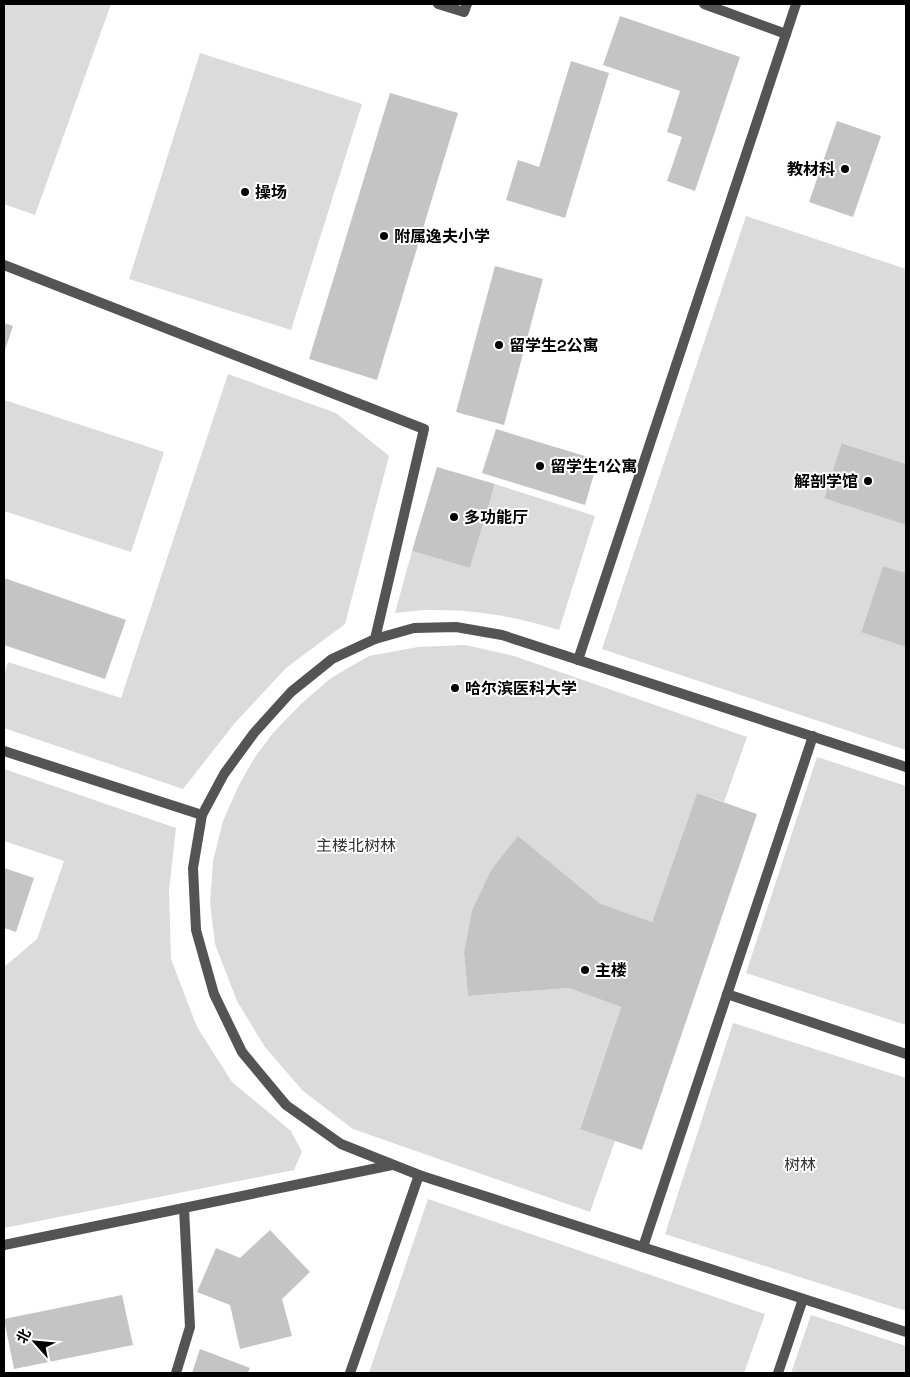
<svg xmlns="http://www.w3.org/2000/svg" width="910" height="1377" viewBox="0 0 910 1377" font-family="'Space Grotesk','Noto Sans SC',sans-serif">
<rect width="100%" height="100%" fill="#fff"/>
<g fill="#dbdbdb">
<polygon points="4,4 111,4 35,215 4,204"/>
<polygon points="200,53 362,104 291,330 129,279"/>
<polygon points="746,216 906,269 906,464 843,443 824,497 906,525 906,573 883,566 861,631 906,647 906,750 602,649"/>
<polygon points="228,374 336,413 389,456 345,624 286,668 234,724 183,789 4,728 4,676 8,662 121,698"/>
<polygon points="4,400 164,452 131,552 4,511"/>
<path d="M495,484L595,516L559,630C517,617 474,609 430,610C418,610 407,612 395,613L412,551L470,568Z"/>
<polygon points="465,645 514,656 747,737 724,802 697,793 652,922 599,903 491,870 472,910 464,952 468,996 569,988 621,1007 580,1128 615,1141 590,1212 353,1129 303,1091 265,1047 237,1001 215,944 210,903 213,861 223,821 239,785 255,757 273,733 301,704 331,678 369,656 418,647"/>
<polygon points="817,757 906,786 906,1025 746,973"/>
<polygon points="4,769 176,828 169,890 171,959 197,1027 232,1082 291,1131 302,1152 294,1170 4,1228 4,967 37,939 64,861 4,841"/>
<polygon points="733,1023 906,1078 906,1311 665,1234"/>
<polygon points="428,1199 765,1314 744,1373 369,1373"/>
<polygon points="811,1315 906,1346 906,1373 791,1373"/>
</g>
<g fill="#c4c4c4">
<polygon points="620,16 740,57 695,191 667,181 682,137 667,132 680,91 603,65"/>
<polygon points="571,61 609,73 565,218 506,200 518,160 539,167"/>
<polygon points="390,93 458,113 377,380 309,359"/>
<polygon points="837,121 881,136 853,217 809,202"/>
<polygon points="495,266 543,279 504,425 456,412"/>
<polygon points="4,323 13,326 4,353"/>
<polygon points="496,429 598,460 585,505 482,473"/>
<polygon points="842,443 906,464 906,525 824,498"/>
<polygon points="437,467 495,484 470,568 412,551"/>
<polygon points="883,566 906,573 906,647 861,632"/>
<polygon points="4,578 126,620 105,679 4,645"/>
<polygon points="697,793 757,814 642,1150 580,1129 621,1007 569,988 468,996 464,952 472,910 491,870 518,836 599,903 652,922"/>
<polygon points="4,868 34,878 16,932 4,928"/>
<polygon points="270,1230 310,1272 282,1299 292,1336 240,1349 230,1305 197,1292 216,1248 240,1258"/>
<polygon points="122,1295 133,1345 14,1369 4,1319"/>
<polygon points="200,1349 250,1368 248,1373 192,1373"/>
</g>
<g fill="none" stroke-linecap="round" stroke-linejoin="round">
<g stroke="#545454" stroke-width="10">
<polyline points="438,4 464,12 467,4"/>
<polyline points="704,4 786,34"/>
<polyline points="4,265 424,429 375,639"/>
<polyline points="578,660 796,4"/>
<polyline points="4,751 202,815"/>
<polyline points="906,767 502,635 456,627 414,628 375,639 332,659 291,692 254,733 224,774 202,815 193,868 196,930 214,994 242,1052 286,1105 341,1144 419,1175 906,1332"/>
<polyline points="727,994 906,1054"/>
<polyline points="4,1245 392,1165"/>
<polyline points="643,1247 813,736"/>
<polyline points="176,1373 190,1327 184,1208"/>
<polyline points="350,1373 419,1175"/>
<polyline points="778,1373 803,1299"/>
</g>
</g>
<g fill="#000" stroke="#fff" stroke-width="2">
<circle cx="845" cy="169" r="5"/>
<circle cx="245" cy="192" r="5"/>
<circle cx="384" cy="236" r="5"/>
<circle cx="499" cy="345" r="5"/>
<circle cx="540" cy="466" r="5"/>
<circle cx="868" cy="481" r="5"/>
<circle cx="454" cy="517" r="5"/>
<circle cx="455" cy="688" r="5"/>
<circle cx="585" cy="970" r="5"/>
</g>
<g text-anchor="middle" stroke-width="4" stroke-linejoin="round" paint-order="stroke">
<g font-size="16" font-weight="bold" fill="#000" stroke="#fff" text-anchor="start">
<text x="835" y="175" text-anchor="end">教材科</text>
<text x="255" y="198">操场</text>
<text x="394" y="242">附属逸夫小学</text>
<text x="509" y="351">留学生2公寓</text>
<text x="550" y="472">留学生1公寓</text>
<text x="858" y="487" text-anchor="end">解剖学馆</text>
<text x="464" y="523">多功能厅</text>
<text x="465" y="694">哈尔滨医科大学</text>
<text x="595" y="976">主楼</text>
</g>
<g font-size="16" fill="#323232" stroke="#fff">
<text x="356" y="851">主楼北树林</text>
<text x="800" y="1170">树林</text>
</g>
</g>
<rect width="910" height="1377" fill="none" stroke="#000000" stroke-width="10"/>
<g transform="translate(35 1342) rotate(297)" stroke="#ffffff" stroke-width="4" paint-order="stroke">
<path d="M0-4L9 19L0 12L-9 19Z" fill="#000000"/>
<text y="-8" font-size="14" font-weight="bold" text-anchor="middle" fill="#000000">北</text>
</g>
</svg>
